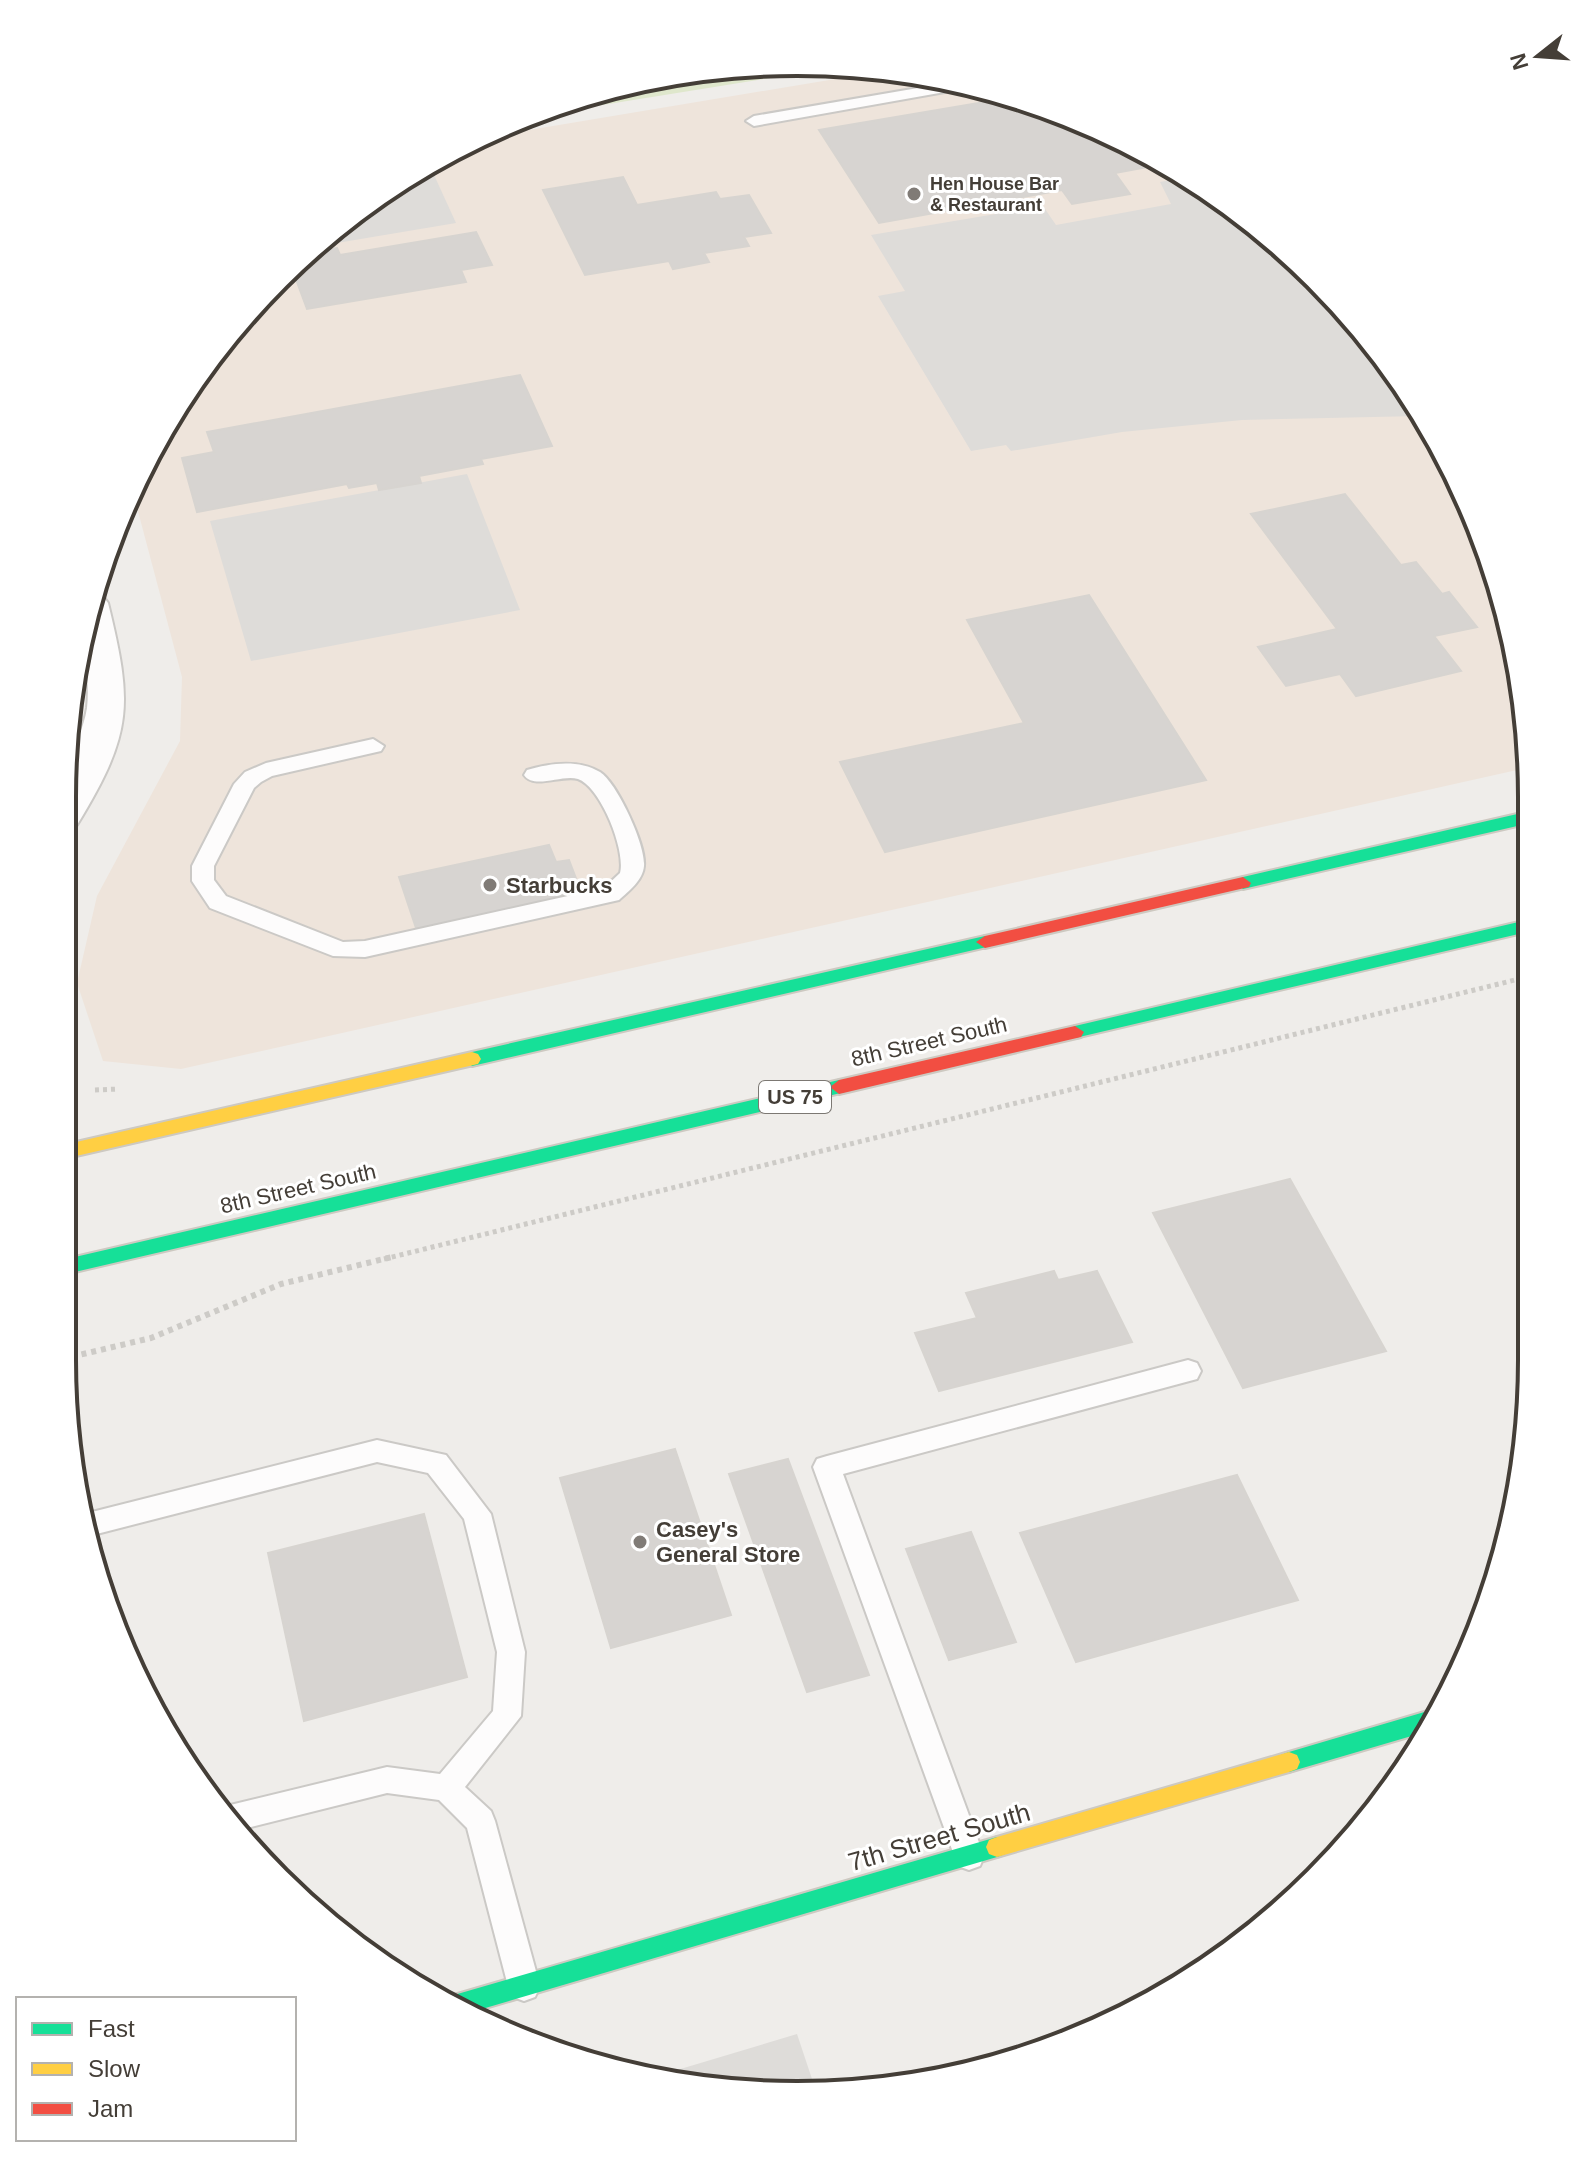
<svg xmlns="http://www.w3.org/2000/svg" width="1594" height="2157" viewBox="0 0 1594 2157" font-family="Arial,sans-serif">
<rect width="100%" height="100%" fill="#efedea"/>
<polygon fill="#eee4db" points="895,69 1034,101 1165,161 1282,245 1380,350 1476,515 1526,701 1526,768 181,1069 103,1061 77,983 97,896 180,741 182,677 135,500 186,389 350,214 469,140"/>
<polygon fill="#dfe7cc" points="749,64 822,66 814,71 565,111 549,109 607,87"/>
<g fill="#dedcd9">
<polygon points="429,164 456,223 319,246 350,214"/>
<polygon points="1187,177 1282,245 1380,350 1419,416 1242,420 1122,432 1011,451 1006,445 971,451 878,296 905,291 871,235 1043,206 1056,225 1171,204 1160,182"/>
<polygon points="467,474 520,610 251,661 210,521"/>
<polygon points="797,2034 816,2091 647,2079"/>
</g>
<g fill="#d7d4d1" stroke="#d7d4d0" stroke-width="2">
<polygon points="1014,97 1035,102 1169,163 1115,173 1130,194 1072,204 1062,190 879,223 819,130"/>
<polygon points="623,177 637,205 716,192 720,199 749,195 771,233 744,237 749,246 704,253 709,262 673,269 669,261 585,275 543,190"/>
<polygon points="476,232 492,265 461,270 466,282 307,309 294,274 314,251 337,248 340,255"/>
<polygon points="520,375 552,446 481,459 483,464 419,476 421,483 379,490 377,483 349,488 347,484 197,512 182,458 214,452 207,432"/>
<polygon points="1345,494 1401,565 1416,562 1442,594 1449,592 1477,627 1434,636 1461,671 1356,696 1340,674 1286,686 1258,647 1337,629 1251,514"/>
<polygon points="1089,595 1206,780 885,852 840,762 1024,723 967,620"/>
<polygon points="549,845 556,862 569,860 582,894 417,931 399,877"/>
<polygon points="1290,1179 1386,1351 1243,1388 1153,1213"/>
<polygon points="1054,1271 1058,1280 1097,1271 1132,1342 939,1391 915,1333 977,1318 966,1293"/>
<polygon points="675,1449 731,1615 611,1648 560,1478"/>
<polygon points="788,1459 869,1675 807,1692 729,1474"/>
<polygon points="1237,1475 1298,1600 1076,1662 1020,1533"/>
<polygon points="424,1514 467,1677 304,1721 268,1553"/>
<polygon points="971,1532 1016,1642 949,1660 906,1549"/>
</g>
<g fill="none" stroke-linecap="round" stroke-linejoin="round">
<defs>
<g id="lane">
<polygon points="953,82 973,87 754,126 746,121 754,116"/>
<path d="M373,739L384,746L381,751L272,776L261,782L254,788L214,866V880L226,896L343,942L365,941L604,888L620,873C626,851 601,787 578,779C562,774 534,790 524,775L527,770C551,763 578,759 600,772C617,783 646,845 644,866C643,880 629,891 619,900L365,957L333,956L210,908L192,881V866L234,784L245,772L266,763Z"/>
<polygon points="1188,1360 1197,1363 1201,1371 1197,1379 843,1474 984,1856 980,1866 969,1870 958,1866 813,1467 817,1459 827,1456"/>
<polygon points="377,1440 446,1455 491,1514 525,1652 521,1716 465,1787 491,1811 495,1821 540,1986 535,1997 524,2001 513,1997 508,1986 467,1828 439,1800 387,1793 239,1830 222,1807 387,1767 440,1774 493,1711 497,1652 464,1519 428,1473 377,1462 85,1537 84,1514"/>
</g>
<path id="street" d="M94,592L102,595L108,603C133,705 133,733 77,825L63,829C63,813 61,794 63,779C68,755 83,734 87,708C92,663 72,640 94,592Z"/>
<g id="fast">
<polygon points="1526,812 1526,824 1243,889 1235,883 1243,877"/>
<polygon points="1527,920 1527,932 1075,1038 1066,1032 1075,1026"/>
<polygon points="985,936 994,942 991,946 472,1066 463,1059 472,1052"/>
<polygon points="839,1080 848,1087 845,1092 62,1275 62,1260"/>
<polygon points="1438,1708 1442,1710 1432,1730 1289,1772 1281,1769 1278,1762 1281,1755 1289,1752"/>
<polygon points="997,1837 1005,1840 1008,1847 1005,1854 997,1857 465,2014 445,2000 454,1995"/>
</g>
<g id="slow">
<polygon points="472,1052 478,1054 481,1059 478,1064 63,1159 63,1145"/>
<polygon points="1289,1752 1297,1755 1300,1762 1297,1769 1289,1772 997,1857 989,1854 986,1847 989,1840 997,1837"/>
</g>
<g id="jam">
<polygon points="1243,877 1251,883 1249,887 985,948 976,942 985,936"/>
<polygon points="1075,1026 1084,1032 1081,1037 839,1094 830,1087 839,1080"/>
</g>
</defs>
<use href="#lane" stroke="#cbc9c6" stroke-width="4"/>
<use href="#street" stroke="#cbc9c6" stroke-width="4"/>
<use href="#fast" stroke="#cdc9c1" stroke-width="4"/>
<use href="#slow" stroke="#cdc9c1" stroke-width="4"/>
<use href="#jam" stroke="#cdc9c1" stroke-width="4"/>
<g stroke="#cdcbc7" stroke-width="5" stroke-dasharray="4 4" stroke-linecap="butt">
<polyline points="95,1090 118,1089"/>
<polyline points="384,1259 1527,977"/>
</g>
<polyline stroke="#cdcbc7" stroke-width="6" stroke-dasharray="5 5" stroke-linecap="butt" points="62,1359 151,1338 281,1284 392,1257"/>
<use href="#lane" fill="#fdfcfc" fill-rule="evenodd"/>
<use href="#street" fill="#fdfcfc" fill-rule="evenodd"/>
<use href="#fast" fill="#16e098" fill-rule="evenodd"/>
<use href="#slow" fill="#ffcf43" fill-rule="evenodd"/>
<use href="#jam" fill="#f24e42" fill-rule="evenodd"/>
</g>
<g fill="#807b76" stroke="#fff" stroke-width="3">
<circle cx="914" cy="194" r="8"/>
<circle cx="490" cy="885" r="8"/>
<circle cx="640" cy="1542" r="8"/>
</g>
<g text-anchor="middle" stroke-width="6" stroke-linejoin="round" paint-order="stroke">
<g font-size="18" font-weight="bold" fill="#443e37" stroke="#fff" text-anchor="start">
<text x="930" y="190">Hen House Bar<tspan x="930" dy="21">&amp; Restaurant</tspan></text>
</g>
<rect fill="#fff" stroke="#7c7873" stroke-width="2" x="759" y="1081" width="72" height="32" rx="6"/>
<g font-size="20" font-weight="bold" fill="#443e37">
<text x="795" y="1104">US 75</text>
</g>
<g font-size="22" font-weight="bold" fill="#443e37" stroke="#fff" text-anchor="start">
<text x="506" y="893">Starbucks</text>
<text x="656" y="1537">Casey's<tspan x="656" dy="25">General Store</tspan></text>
</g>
<g font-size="22" fill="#443e37" stroke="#fff">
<text transform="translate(929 1041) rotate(-13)" y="8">8th Street South</text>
<text transform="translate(298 1188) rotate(-13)" y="8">8th Street South</text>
</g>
<g font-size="26" fill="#443e37" stroke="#fff">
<text transform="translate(939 1837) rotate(-16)" y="9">7th Street South</text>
</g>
</g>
<path d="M0 0H1594V2157H0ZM797 76H797A721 721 0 0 1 1518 797V1360A721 721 0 0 1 797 2081H797A721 721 0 0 1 76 1360V797A721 721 0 0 1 797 76Z" fill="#fff" fill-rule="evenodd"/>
<path fill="none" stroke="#443e37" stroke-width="4" d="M797 76H797A721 721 0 0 1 1518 797V1360A721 721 0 0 1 797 2081H797A721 721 0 0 1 76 1360V797A721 721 0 0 1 797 76Z"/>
<rect x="16" y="1997" width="280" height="144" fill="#ffffff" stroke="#b4b2af" stroke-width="2"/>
<rect x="32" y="2023" width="40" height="12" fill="#16e098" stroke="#b4b2af" stroke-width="2"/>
<text x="88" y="2037" font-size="24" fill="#443e37">Fast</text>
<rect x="32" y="2063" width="40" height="12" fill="#ffcf43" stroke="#b4b2af" stroke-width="2"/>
<text x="88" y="2077" font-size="24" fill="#443e37">Slow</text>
<rect x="32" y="2103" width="40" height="12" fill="#f24e42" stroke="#b4b2af" stroke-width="2"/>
<text x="88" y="2117" font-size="24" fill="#443e37">Jam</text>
<g transform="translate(1538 56) rotate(253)" stroke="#ffffff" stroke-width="6" paint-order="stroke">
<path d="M0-6L14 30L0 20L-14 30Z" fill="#443e37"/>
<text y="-12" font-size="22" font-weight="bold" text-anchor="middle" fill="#443e37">N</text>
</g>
</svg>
